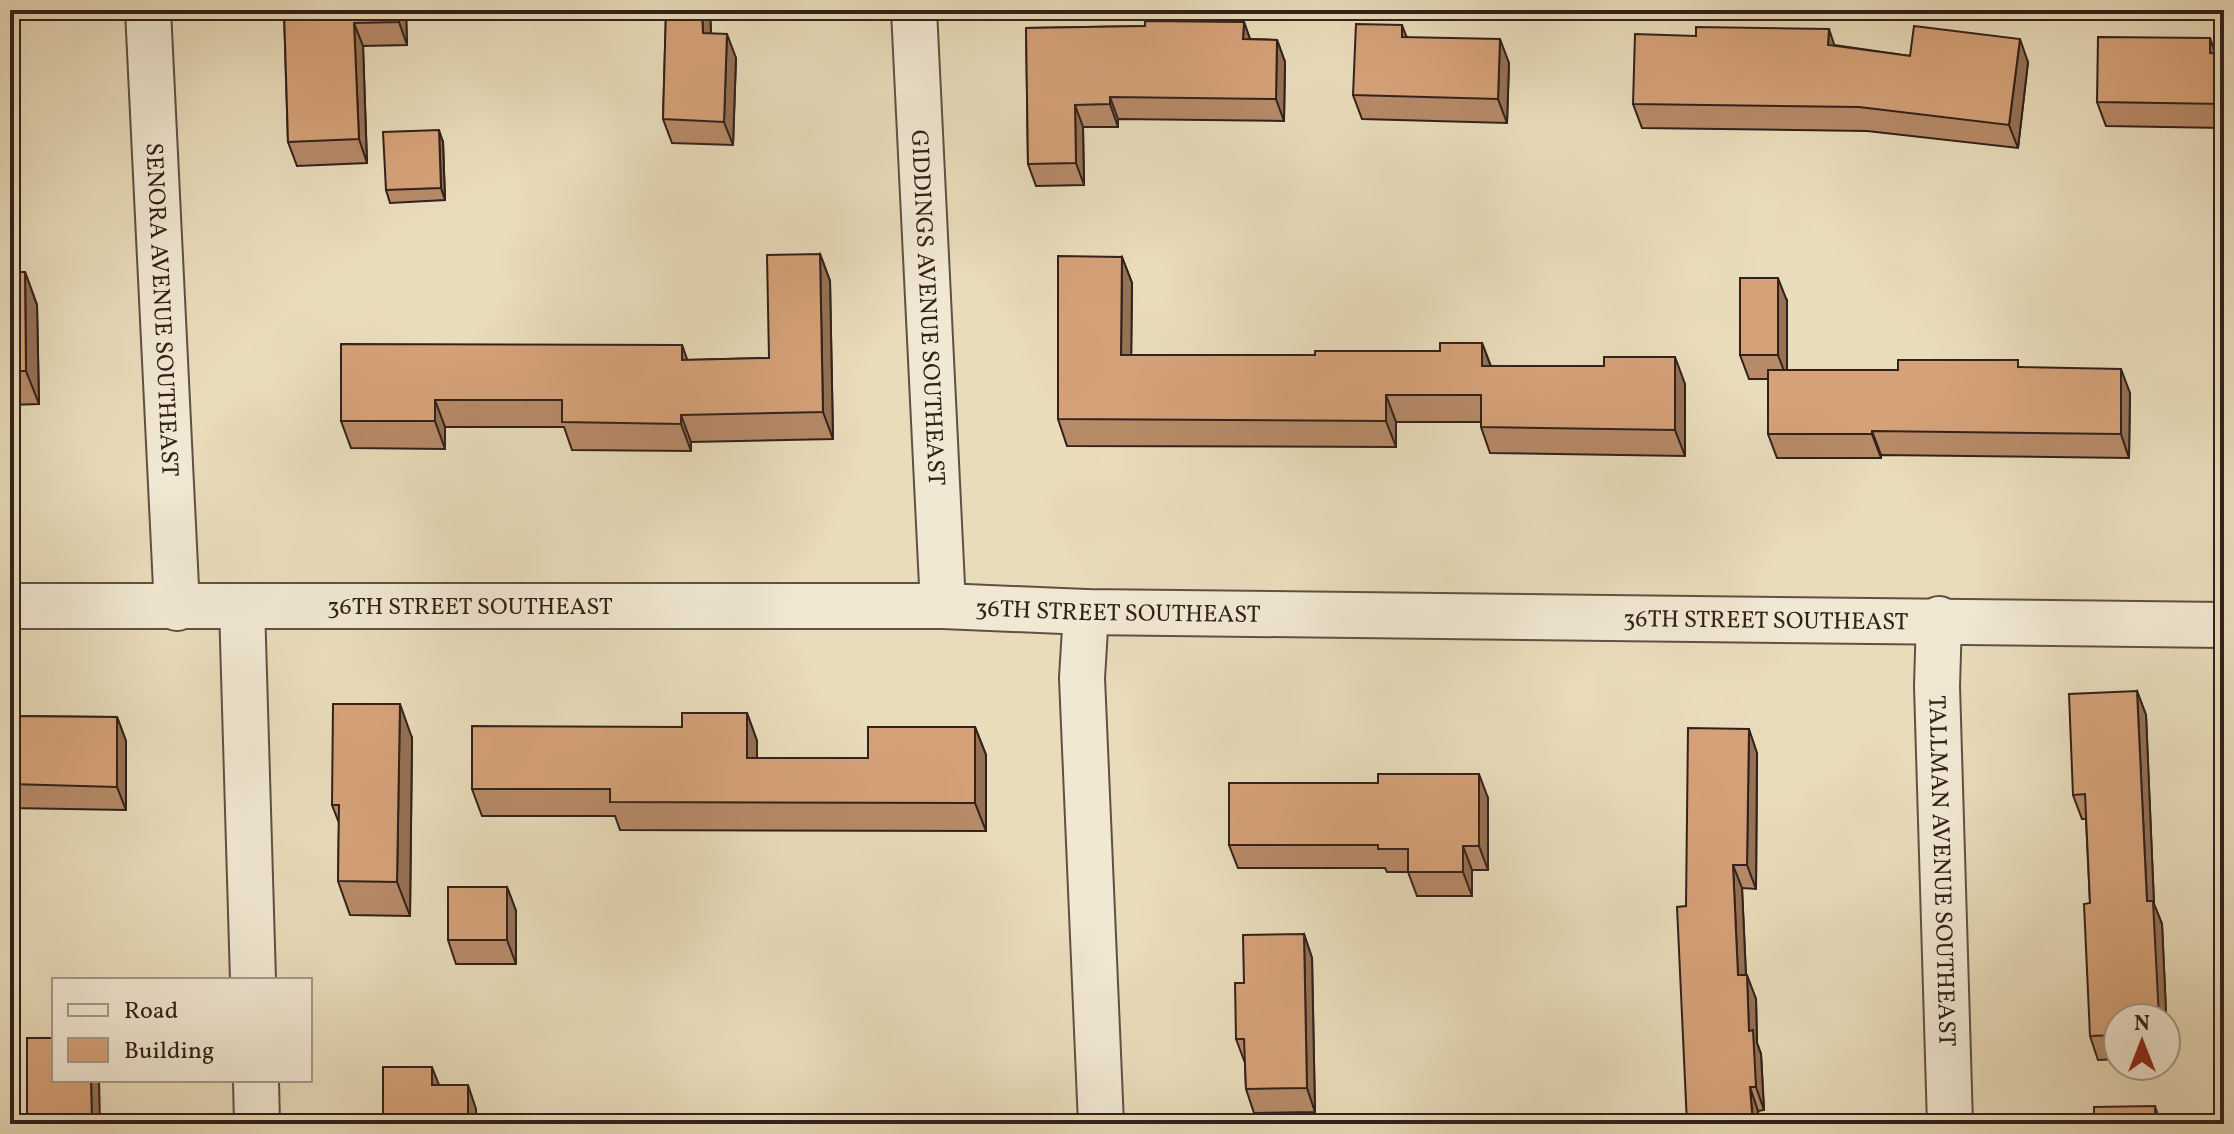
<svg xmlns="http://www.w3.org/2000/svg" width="2234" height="1134" viewBox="0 0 2234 1134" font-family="Vollkorn,serif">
<rect width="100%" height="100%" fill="#e9dcbb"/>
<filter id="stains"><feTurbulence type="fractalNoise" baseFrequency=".0025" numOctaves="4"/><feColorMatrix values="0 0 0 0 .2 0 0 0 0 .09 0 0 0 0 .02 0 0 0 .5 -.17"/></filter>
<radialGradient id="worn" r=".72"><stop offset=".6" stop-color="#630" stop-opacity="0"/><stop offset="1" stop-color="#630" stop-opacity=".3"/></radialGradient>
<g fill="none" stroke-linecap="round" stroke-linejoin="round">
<defs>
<g id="minor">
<path id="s1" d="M148,10L177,608"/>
<path id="s2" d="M914,10L943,606"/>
<polyline points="242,606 253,980"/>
<polyline points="1086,612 1082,678 1101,1124"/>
<path id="s3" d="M1939,619L1937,686L1950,1124"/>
<polyline points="256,1080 257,1124"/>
</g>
<g id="tertiary">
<path id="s4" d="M10,606H943L1086,612L2224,625"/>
</g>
</defs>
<use href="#minor" stroke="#605043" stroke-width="48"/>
<use href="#tertiary" stroke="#605043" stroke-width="48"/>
<use href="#minor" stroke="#f1e8d3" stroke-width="44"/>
<use href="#tertiary" stroke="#f1e8d3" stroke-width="44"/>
</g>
<g fill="#b78a68" stroke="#32211b" stroke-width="2">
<polygon points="282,10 406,10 407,45 363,46 367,163 297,166 288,142 284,14"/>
<polygon points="656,10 710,10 711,33 736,58 733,145 672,143 663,119 666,15 658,16"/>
<polygon points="1244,22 1250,39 1277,40 1285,62 1284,121 1118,119 1118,127 1083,127 1084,185 1036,186 1028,164 1026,28 1145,26"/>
<polygon points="1407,37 1509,63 1507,123 1362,119 1353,95"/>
<polygon points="2210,38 2215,53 2224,54 2224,128 2106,126 2097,102"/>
<polygon points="1834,45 1910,56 2028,62 2018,148 1867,131 1642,128 1633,104"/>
<polygon points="443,142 445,200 390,203 386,190"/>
<polygon points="820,254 830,281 833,439 691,442 691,451 572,450 564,427 445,427 445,449 351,448 341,421 682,345 687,360 769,358"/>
<polygon points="1122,257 1132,283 1131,355 1315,355 1440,351 1482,343 1491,366 1685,384 1685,456 1490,453 1481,427 1481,422 1396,422 1396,447 1067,446 1058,419"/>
<polygon points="10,272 25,272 37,305 39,404 10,405"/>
<polygon points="1787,301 1787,370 1898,370 2021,367 2130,393 2129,458 1881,455 1881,458 1777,458 1768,434 1768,379 1749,379 1740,355"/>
<polygon points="2137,691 2146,715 2154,904 2162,924 2168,1056 2166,1056 2166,1018 2118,1018 2118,1059 2098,1060 2090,1036 2090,903 2086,819 2082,819 2073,795"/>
<polygon points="747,713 757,741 757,758 868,758 975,727 986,755 986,831 620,830 615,816 482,816 472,789 682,727"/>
<polygon points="10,716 117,717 126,741 126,810 10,808"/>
<polygon points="412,738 410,916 350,915 338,881 339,823 332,805"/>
<polygon points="1757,753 1756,889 1742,888 1746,975 1756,999 1757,1043 1761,1054 1764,1110 1687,1124 1686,906"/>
<polygon points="1488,798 1488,870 1472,870 1472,896 1417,896 1408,872 1387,872 1385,868 1238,868 1229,845"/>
<polygon points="507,887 516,911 516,964 456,964 448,940"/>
<polygon points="1304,934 1312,958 1315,1112 1254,1113 1246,1089 1245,1063 1236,1039 1244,983"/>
</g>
<g fill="#957155" stroke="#32211b" stroke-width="2">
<polygon points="398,10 406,10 407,45 399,22"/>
<polygon points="702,10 710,10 712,57 703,33"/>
<polygon points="1244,22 1252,45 1243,39"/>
<polygon points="354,23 363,46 367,163 359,139"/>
<polygon points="1402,25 1411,48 1402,37"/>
<polygon points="1829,29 1837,53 1828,45"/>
<polygon points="727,34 736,58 733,145 724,122"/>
<polygon points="2210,38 2218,62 2210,53"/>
<polygon points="1500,39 1509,63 1507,123 1498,99"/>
<polygon points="2020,39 2028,62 2018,148 2009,125"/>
<polygon points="1277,40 1285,62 1284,121 1276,99"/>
<polygon points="1110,97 1118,119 1118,127 1110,104"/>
<polygon points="1075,105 1083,127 1084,185 1076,163"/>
<polygon points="439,130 443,142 445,200 441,188"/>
<polygon points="820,254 830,281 833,439 823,412"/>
<polygon points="1122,257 1132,283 1131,382 1121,355"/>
<polygon points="25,272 37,305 39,404 26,371"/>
<polygon points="1778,278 1787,301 1787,379 1778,355"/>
<polygon points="1482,343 1492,370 1482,366"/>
<polygon points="682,345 692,373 682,360"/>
<polygon points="1675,357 1685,384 1685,456 1675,430"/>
<polygon points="2121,369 2130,393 2129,458 2121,434"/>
<polygon points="1386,395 1396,422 1396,447 1386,421"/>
<polygon points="435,400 445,427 445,449 435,421"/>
<polygon points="681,415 691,442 691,451 681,424"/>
<polygon points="1872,431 1881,455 1881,458 1872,434"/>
<polygon points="2137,691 2146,715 2154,904 2162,924 2168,1056 2166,1051 2166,1018 2159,1018 2147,901"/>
<polygon points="400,704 412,738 410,916 397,882"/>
<polygon points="747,713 757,741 757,785 747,758"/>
<polygon points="117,717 126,741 126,810 117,787"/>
<polygon points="975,727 986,755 986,831 975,803"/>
<polygon points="1749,729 1757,753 1756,889 1747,865"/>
<polygon points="1479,774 1488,798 1488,870 1479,846"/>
<polygon points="1463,846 1472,870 1472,896 1463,872"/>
<polygon points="1733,865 1742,888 1747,999 1738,975"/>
<polygon points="507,887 516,911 516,964 507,940"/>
<polygon points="1304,934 1312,958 1315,1112 1307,1088"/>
<polygon points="1747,975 1756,999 1757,1043 1761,1054 1764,1110 1756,1087 1749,1031"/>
<polygon points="432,1067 441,1090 432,1085"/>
<polygon points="91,1080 99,1080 100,1124 92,1124"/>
<polygon points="468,1085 476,1109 476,1124 468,1124"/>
<polygon points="1750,1087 1758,1111 1759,1124 1753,1124"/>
<polygon points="2155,1106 2161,1124 2155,1124"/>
</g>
<g fill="#d5a179" stroke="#32211b" stroke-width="2">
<polygon points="284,10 398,10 399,22 354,23 359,139 288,142"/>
<polygon points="666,10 702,10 703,33 727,34 724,122 663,119"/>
<polygon points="1145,21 1244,22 1243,39 1277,40 1276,99 1110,97 1110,104 1075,105 1076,163 1028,164 1026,28 1145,26"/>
<polygon points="1356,24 1402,25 1402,37 1500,39 1498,99 1353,95"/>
<polygon points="1914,26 2020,39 2009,125 1859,107 1633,104 1635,34 1696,36 1696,27 1829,29 1828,45 1910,56"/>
<polygon points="2098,37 2210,38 2210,53 2224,54 2224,104 2097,102"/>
<polygon points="439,130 441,188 386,190 383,132"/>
<polygon points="820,254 823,412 681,415 681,424 562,422 562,400 435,400 435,421 341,421 341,344 682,345 682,360 769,358 767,255"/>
<polygon points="1058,256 1122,257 1121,355 1315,355 1315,351 1440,351 1440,343 1482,343 1482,366 1604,366 1604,357 1675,357 1675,430 1481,427 1481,395 1386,395 1386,421 1058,419"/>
<polygon points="10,272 25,272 26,371 10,371"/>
<rect x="1740" y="278" width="38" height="77"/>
<polygon points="1898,360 2018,360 2018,367 2121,369 2121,434 1872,431 1872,434 1768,434 1768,370 1898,370"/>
<polygon points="2137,691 2147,901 2153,901 2159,1018 2118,1018 2118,1035 2090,1036 2084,904 2090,903 2085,794 2073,795 2069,694"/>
<polygon points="333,704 400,704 397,882 338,881 339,805 332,805"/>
<polygon points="682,713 747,713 747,758 868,758 868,727 975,727 975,803 610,802 610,789 472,789 472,726 682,727"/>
<polygon points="10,716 117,717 117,787 10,784"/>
<polygon points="1688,728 1749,729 1747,865 1733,865 1738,975 1747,975 1749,1031 1753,1030 1756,1087 1750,1087 1753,1124 1681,1124 1687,1124 1677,907 1686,906"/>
<polygon points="1378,774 1479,774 1479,846 1463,846 1463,872 1408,872 1408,849 1378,849 1378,845 1229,845 1229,783 1378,783"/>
<rect x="448" y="887" width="59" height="53"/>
<polygon points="1304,934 1307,1088 1246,1089 1244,1039 1236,1039 1235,983 1244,983 1243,935"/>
<polygon points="27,1038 54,1038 54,1080 91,1080 92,1124 27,1124"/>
<polygon points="383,1067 432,1067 432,1085 468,1085 468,1124 383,1124"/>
<polygon points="2155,1106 2155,1124 2094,1124 2094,1107"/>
<rect x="834" y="1119" width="57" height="5"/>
</g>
<g text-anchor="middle" stroke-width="7" stroke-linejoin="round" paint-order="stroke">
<g font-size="24" fill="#32211b" stroke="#f1e8d3">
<text dy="8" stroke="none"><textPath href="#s2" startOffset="298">GIDDINGS AVENUE SOUTHEAST</textPath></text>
<text dy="8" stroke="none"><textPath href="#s1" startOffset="300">SENORA AVENUE SOUTHEAST</textPath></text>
<text dy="8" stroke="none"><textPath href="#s4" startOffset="460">36TH STREET SOUTHEAST</textPath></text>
<text dy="8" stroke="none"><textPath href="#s4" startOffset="1108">36TH STREET SOUTHEAST</textPath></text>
<text dy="8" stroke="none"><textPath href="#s4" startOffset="1756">36TH STREET SOUTHEAST</textPath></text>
<text dy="8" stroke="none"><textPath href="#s3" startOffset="252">TALLMAN AVENUE SOUTHEAST</textPath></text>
</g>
</g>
<rect width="2234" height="1134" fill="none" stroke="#e9dcbb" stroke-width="40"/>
<rect x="12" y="12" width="2210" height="1110" fill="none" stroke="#32211b" stroke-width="4"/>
<rect x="20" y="20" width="2194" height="1094" fill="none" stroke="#32211b" stroke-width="2"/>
<rect x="52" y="978" width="260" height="104" fill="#f1e8d3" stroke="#a59889" stroke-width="2"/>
<rect x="68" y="1004" width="40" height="12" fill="#f1e8d3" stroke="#a59889" stroke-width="2"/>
<text x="124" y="1018" font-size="24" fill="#32211b">Road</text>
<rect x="68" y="1038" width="40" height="24" fill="#d5a179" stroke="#a59889" stroke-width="2"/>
<text x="124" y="1058" font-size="24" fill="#32211b">Building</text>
<g transform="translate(2142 1042)"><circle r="38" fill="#f1e8d3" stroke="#a59889" stroke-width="2"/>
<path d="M0-6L14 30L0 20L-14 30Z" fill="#8f2418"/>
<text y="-12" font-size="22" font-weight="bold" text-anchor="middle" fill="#32211b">N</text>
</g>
<rect width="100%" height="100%" filter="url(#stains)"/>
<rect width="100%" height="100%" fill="url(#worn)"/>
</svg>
